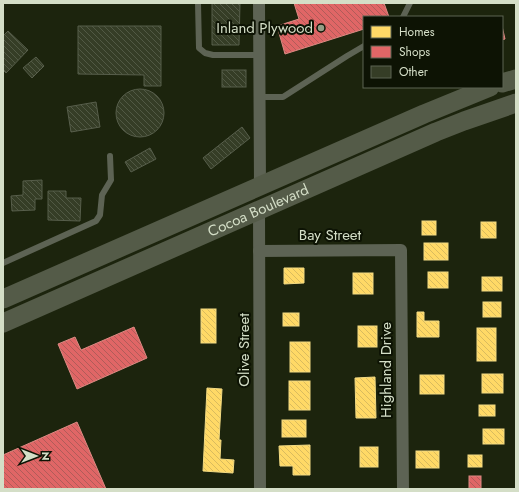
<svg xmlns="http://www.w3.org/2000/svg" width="519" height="492" viewBox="0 0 519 492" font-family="Jost,sans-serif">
<defs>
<pattern id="homes-back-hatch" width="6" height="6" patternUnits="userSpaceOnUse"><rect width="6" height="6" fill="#ffd966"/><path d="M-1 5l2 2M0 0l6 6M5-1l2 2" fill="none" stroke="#d9bb5e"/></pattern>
<pattern id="shops-back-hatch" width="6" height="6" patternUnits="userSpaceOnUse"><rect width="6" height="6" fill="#e06666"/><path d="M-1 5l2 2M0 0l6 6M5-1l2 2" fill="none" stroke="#b05c59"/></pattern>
<pattern id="building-back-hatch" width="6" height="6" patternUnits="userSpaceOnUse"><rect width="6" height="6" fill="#353d26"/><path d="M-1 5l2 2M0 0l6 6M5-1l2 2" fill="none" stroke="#515944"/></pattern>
</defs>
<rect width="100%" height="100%" fill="#1c240d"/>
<g fill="url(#homes-back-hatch)" stroke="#f2da83">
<rect x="422" y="221" width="14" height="14"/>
<rect x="481" y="222" width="15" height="16"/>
<rect x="424" y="243" width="24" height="17"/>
<polygon points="284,268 304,268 304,283 284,284"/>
<rect x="428" y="272" width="20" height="16"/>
<rect x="353" y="273" width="20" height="21"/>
<rect x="482" y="277" width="20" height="14"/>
<rect x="483" y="302" width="18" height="15"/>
<rect x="201" y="309" width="15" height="34"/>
<polygon points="417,312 424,312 424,321 439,321 439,337 417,337"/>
<rect x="283" y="313" width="16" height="13"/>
<rect x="358" y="326" width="19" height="21"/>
<rect x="477" y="328" width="19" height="33"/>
<rect x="290" y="342" width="20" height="30"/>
<rect x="482" y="374" width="21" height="19"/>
<rect x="420" y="375" width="24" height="19"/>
<polygon points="375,377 376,418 356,418 355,378"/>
<rect x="289" y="381" width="21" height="29"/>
<polygon points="207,388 222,389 219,440 221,440 220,459 234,460 233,473 203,471"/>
<rect x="479" y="405" width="16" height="11"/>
<rect x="282" y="420" width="24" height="17"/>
<rect x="483" y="429" width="21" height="15"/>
<polygon points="310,445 310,475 293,475 293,466 280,466 279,446"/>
<rect x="360" y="447" width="18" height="20"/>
<rect x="416" y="451" width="23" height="17"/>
<rect x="468" y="455" width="14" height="12"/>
</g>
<g fill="url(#shops-back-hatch)" stroke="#dc8a83">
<polygon points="294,3 384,3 389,17 364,17 364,29 285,54 277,26 299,19"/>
<polygon points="502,26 505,39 502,40"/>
<polygon points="134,327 147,358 77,389 58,344 75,337 81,350"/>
<polygon points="77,422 106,489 3,489 3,455"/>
<rect x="469" y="476" width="12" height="13"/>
</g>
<g fill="url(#building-back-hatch)" stroke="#575e4b">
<polygon points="212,3 240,3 239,45 212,45"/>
<polygon points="78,26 161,26 161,86 144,86 144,75 78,74"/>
<polygon points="8,31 28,50 6,73 3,70 3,36"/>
<polygon points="36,57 44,66 32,78 23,68"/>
<rect x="222" y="70" width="24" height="17"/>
<circle cx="140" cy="113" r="24"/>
<polygon points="96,102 100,127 71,132 67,107"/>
<polygon points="242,127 250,138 211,169 203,158"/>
<polygon points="150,148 156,159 131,172 125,162"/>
<polygon points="42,180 42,199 35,199 35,210 12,211 11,196 23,195 23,181"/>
<polygon points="48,191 66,191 66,198 81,198 80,221 48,220"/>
</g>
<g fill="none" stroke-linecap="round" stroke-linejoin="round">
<g stroke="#5d6354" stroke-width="6">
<polyline points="198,3 199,48 205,53 213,55 259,55"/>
<polyline points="403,17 410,3"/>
<polyline points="259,97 283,97 347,56 364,46"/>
<polyline points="3,263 96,221 100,215 102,195 111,180 110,156"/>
</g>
<g stroke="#5d6354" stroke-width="12">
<polyline points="259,3 260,186"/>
<polyline points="259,210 260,489"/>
<polyline points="259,251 401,250 403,489"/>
</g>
<g stroke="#545b48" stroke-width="19">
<polyline points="502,83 516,79"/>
<polyline points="3,299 424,114 490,87"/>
<path id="s1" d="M3,323L436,132L464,121L516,103"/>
</g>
</g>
<circle fill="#949d86" stroke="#0d1304" stroke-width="1.5" cx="321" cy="28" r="4"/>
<g text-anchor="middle" stroke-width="4" stroke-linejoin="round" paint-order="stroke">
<g font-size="15" fill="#d4dec7" stroke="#0d1304" text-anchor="end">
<text x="313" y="33">Inland Plywood</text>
</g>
<g font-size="15" fill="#d4dec7" stroke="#0d1304">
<text dy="5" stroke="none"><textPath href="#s1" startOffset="279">Cocoa Boulevard</textPath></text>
<text x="330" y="240">Bay Street</text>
<text transform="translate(244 350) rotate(-90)" y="5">Olive Street</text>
<text transform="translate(386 370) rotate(-90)" y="5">Highland Drive</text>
</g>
</g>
<rect width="519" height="492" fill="none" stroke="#d4dec7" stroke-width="8"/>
<rect x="363" y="16" width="140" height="72" fill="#0d1304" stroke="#5d6452"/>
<rect x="371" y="26" width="20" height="12" fill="#ffd966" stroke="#5d6452"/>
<text x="399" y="36" font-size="12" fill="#d4dec7">Homes</text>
<rect x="371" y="46" width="20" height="12" fill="#e06666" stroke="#5d6452"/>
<text x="399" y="56" font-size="12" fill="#d4dec7">Shops</text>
<rect x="371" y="66" width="20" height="12" fill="#353d26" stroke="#5d6452"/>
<text x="399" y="76" font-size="12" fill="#d4dec7">Other</text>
<g transform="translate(36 456) rotate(90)" stroke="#0d1304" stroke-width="3" paint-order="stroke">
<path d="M0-3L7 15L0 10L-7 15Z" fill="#d4dec7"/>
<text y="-6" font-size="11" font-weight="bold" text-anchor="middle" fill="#d4dec7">N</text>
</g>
</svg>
